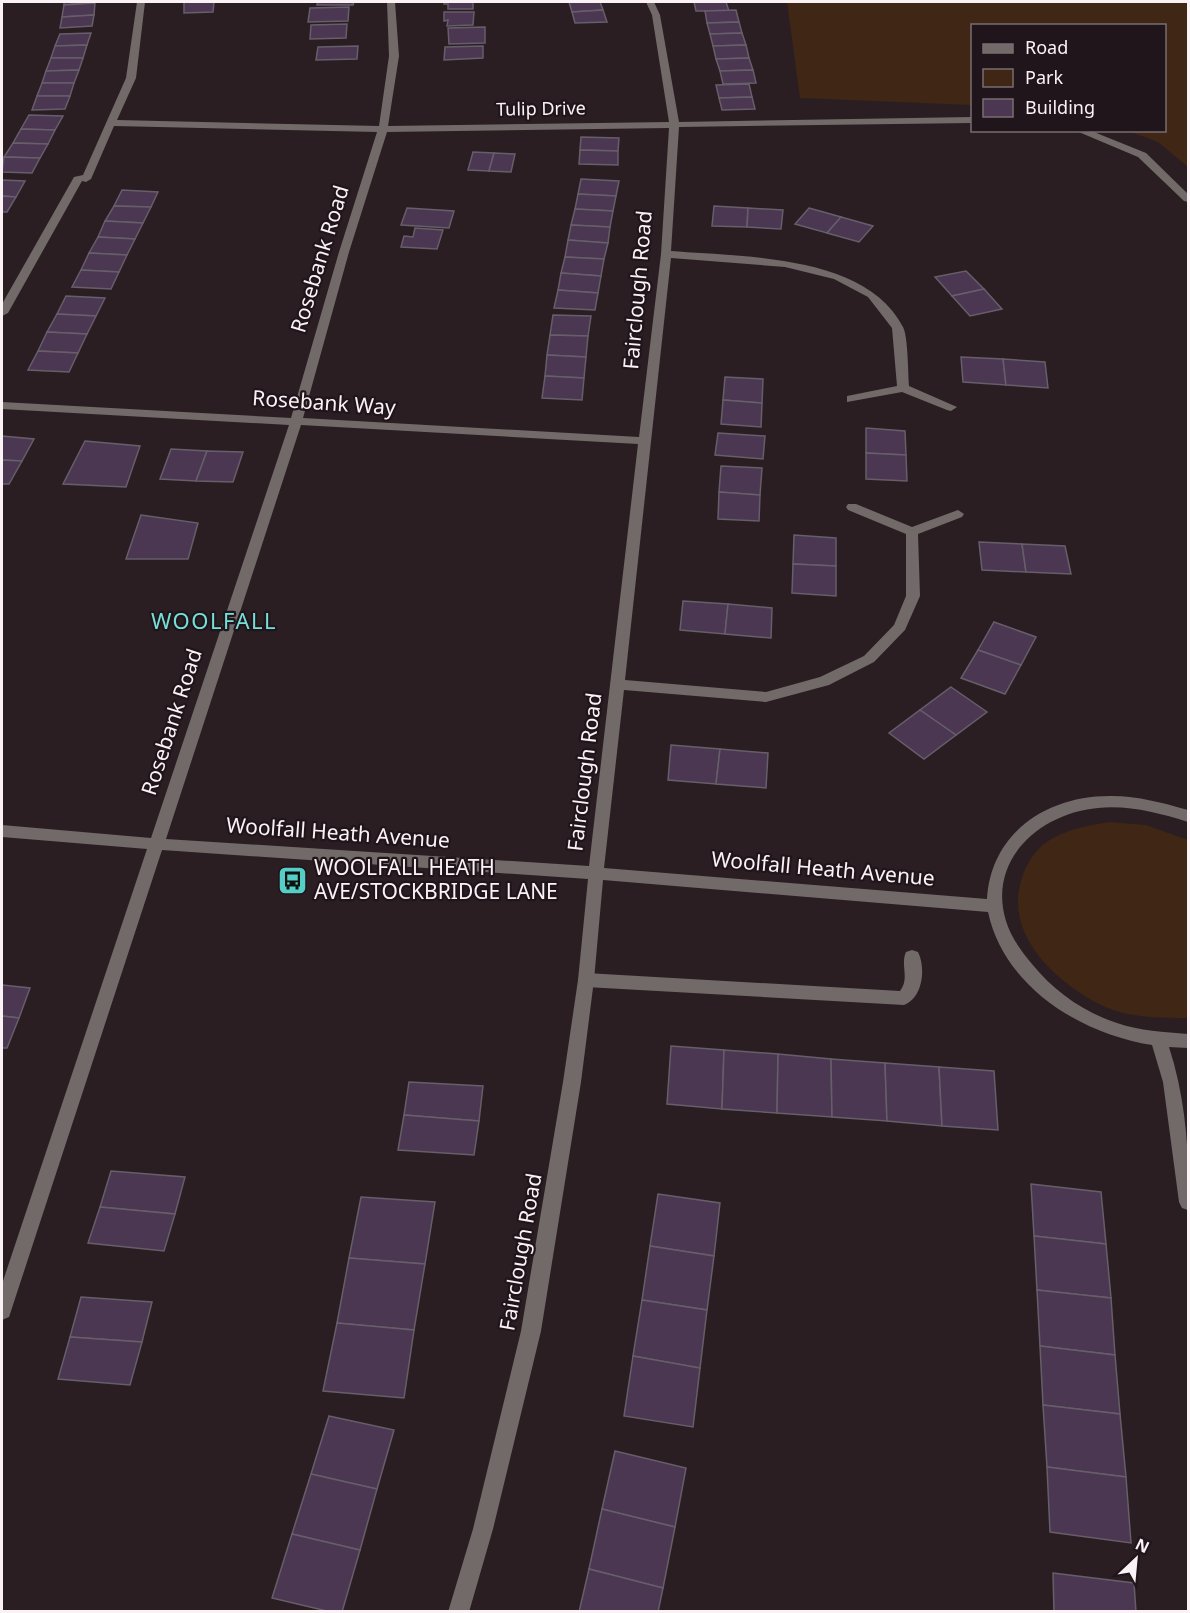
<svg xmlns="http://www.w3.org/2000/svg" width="1190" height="1613" viewBox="0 0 1190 1613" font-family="'Noto Sans',sans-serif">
<rect width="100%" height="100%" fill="#2a1e23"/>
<g fill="#3f2615">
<polygon points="787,2 1188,2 1188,167 1158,142 1128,131 1164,130 1164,26 972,26 972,105 800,98"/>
<path d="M1109,822L1146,825L1188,840V1018C1158,1018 1126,1018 1099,1004C1054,981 1003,933 1022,878C1026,864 1035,850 1048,841C1067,829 1087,826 1109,822Z"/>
</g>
<g fill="#4c3753" stroke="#665e69" stroke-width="1.5">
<polygon points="64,2 95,2 64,5"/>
<polygon points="184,2 214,2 213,12 184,13"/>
<polygon points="318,2 354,2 353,5 317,5"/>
<polygon points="444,2 473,2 473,9 448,9 448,4 444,4"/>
<polygon points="569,2 600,2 603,10 572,12"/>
<polygon points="694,2 726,2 729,11 696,11"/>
<polygon points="95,3 94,15 62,17 64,5"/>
<polygon points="349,7 348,21 308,22 310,8"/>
<polygon points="603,10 607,22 575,23 572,12"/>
<polygon points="736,10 739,22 707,23 705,11"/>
<polygon points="444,12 474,12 473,25 447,26 448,20 444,21"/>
<polygon points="94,15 92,26 60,28 62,17"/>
<polygon points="739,22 742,33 710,34 707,23"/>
<polygon points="347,24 346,38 310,39 311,25"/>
<polygon points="485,27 485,43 449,44 448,28"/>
<polygon points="91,33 87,45 55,46 60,34"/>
<polygon points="742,33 746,45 713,46 710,34"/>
<polygon points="87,45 83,58 51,58 55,46"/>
<polygon points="746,45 749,58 716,59 713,46"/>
<polygon points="358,46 357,59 316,60 318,47"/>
<polygon points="483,46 483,58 444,60 445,47"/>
<polygon points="51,58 83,58 79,70 46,71"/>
<polygon points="749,58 753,70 720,71 716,59"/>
<polygon points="79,70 74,83 42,83 46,71"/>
<polygon points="753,70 756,83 723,84 720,71"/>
<polygon points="42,83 74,83 70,96 37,96"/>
<polygon points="749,84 752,97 719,98 716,85"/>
<polygon points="37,96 70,96 65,109 32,110"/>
<polygon points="752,97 755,109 722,110 719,98"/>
<polygon points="29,115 63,116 55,130 21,129"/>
<polygon points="21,129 55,130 48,144 13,143"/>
<polygon points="581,137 619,138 618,151 580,150"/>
<polygon points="13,143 48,144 40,158 4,157"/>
<polygon points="580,150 618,151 618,165 579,164"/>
<polygon points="473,152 494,153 489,171 468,170"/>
<polygon points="494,153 515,154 511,172 489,171"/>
<polygon points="4,157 40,158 32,173 2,172"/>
<polygon points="581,179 619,181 616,196 578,194"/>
<polygon points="2,180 25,181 16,197 2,196"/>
<polygon points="122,190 158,192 151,207 114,206"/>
<polygon points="578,194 616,196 613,211 575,209"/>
<polygon points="2,196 16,197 7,212 2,212"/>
<polygon points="114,206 151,207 143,223 105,221"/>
<polygon points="714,206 748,208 747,227 712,226"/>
<polygon points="407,208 454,211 449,228 401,225"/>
<polygon points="748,208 783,210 781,229 747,227"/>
<polygon points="809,208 841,217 827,233 795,224"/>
<polygon points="575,209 613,211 610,227 571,225"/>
<polygon points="841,217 873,226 859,242 827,233"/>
<polygon points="105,221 143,223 135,239 98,237"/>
<polygon points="571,225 610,227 608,243 568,240"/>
<polygon points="415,228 443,230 437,249 401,247 404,236 413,237"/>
<polygon points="98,237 135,239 127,255 89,253"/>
<polygon points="568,240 608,243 604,259 565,257"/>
<polygon points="89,253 127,255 119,272 81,270"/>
<polygon points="565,257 604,259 601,276 561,273"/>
<polygon points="81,270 119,272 111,289 72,287"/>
<polygon points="966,271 984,289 952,296 935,277"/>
<polygon points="561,273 601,276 598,293 558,290"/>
<polygon points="984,289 1002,309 970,316 952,296"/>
<polygon points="558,290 598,293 595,310 554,308"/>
<polygon points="66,296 105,298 96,316 57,314"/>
<polygon points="57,314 96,316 87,334 47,332"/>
<polygon points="553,315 591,316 588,336 550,335"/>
<polygon points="47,332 87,334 78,353 38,351"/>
<polygon points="550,335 588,336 586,357 547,355"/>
<polygon points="38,351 78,353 69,372 28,370"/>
<polygon points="547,355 586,357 584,378 545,376"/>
<polygon points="961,357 1003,359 1006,385 963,382"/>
<polygon points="1003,359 1045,362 1048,388 1006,385"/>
<polygon points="545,376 584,378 582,400 542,398"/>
<polygon points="725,377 763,379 762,403 723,400"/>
<polygon points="723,400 762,403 761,427 721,424"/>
<polygon points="866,428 905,431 906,455 866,453"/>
<polygon points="718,433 765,436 763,459 715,455"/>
<polygon points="2,436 34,439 22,461 2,460"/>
<polygon points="85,441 140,446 126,487 63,484"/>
<polygon points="171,449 207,451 196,481 160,479"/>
<polygon points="207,451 243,452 233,482 196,481"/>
<polygon points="866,453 906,455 907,481 866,479"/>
<polygon points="2,460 22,461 9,484 2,484"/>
<polygon points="721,466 762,468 760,495 719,492"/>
<polygon points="719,492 760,495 759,521 718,519"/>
<polygon points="141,515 198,523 188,559 126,559"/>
<polygon points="794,535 836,538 836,566 793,564"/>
<polygon points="979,542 1022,544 1026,572 982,570"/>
<polygon points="1022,544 1065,546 1071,574 1026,572"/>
<polygon points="793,564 836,566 836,596 792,593"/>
<polygon points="683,601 728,604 725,634 680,630"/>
<polygon points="728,604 772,608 771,638 725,634"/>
<polygon points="994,622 1036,637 1021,665 978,650"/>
<polygon points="978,650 1021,665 1005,694 961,678"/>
<polygon points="951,687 987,712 956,735 920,710"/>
<polygon points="920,710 956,735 924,759 889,733"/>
<polygon points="671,745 720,749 716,784 668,780"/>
<polygon points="720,749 768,753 766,788 716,784"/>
<polygon points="2,985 30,988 19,1018 2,1016"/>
<polygon points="2,1016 19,1018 7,1048 2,1048"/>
<polygon points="671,1046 724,1050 722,1109 667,1104"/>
<polygon points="724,1050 778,1054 777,1113 722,1109"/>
<polygon points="778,1054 831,1059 832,1117 777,1113"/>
<polygon points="831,1059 885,1063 887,1121 832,1117"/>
<polygon points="885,1063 939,1067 942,1126 887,1121"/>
<polygon points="939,1067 994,1071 998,1130 942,1126"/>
<polygon points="409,1082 483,1086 479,1121 404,1115"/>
<polygon points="404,1115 479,1121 474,1155 398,1150"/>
<polygon points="111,1171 185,1177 175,1214 100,1207"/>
<polygon points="1031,1184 1101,1192 1106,1244 1034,1236"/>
<polygon points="658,1194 720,1203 714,1256 650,1246"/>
<polygon points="361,1197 435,1202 425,1264 349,1258"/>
<polygon points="100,1207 175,1214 164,1251 88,1243"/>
<polygon points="1034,1236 1106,1244 1111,1298 1037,1290"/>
<polygon points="650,1246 714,1256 707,1310 642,1300"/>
<polygon points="349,1258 425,1264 414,1330 337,1323"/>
<polygon points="1037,1290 1111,1298 1115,1355 1040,1346"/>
<polygon points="81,1297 152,1302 142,1342 70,1337"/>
<polygon points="642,1300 707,1310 700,1368 633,1356"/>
<polygon points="337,1323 414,1330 404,1398 323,1391"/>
<polygon points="70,1337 142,1342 130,1385 58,1379"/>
<polygon points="1040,1346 1115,1355 1120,1414 1043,1405"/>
<polygon points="633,1356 700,1368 693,1427 624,1416"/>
<polygon points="1043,1405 1120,1414 1126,1477 1047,1467"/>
<polygon points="329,1416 394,1430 377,1489 311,1474"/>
<polygon points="615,1451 686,1468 675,1527 602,1509"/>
<polygon points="1047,1467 1126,1477 1131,1543 1050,1532"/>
<polygon points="311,1474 377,1489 360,1550 292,1534"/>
<polygon points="602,1509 675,1527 663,1588 589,1569"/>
<polygon points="292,1534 360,1550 342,1612 331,1612 272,1598"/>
<polygon points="589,1569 663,1588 658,1612 579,1612"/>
<polygon points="1053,1573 1134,1583 1136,1612 1054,1612"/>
</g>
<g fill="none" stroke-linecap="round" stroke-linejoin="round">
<path fill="#716a69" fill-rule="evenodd" d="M912,950L918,952C926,968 923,998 904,1005L586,987L580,985L578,980L580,975L586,973L900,991C910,978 900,965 906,952Z"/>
<g fill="#716a69" fill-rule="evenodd">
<path d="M137,2H145L136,78L117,120L379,126L389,56L387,2H395L399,56L388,126L669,122L652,15L646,2H654L660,15L679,122L972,117V123L679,127L671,251C742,257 866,254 903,327C908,336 908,373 909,386L957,407L951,411L947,410L902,392L847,402V396L897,386L892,328L868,297L834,279L785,267L671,258L625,680L766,692L820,677L864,656L894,625L906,596V534L848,510L846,507L848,504H856L912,527L958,510L964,514L962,517L918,534L920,596L905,630L874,662L829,685L766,702L624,690L604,868L987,899C991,832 1048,795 1112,796C1138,796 1163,803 1188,810V822C1159,813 1129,805 1098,808C1041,813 987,859 1006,921C1011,937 1021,951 1032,964C1054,991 1083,1012 1117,1023C1140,1031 1164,1032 1188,1034V1048L1169,1047C1186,1099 1190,1157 1188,1210L1182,1208L1179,1202L1163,1082L1152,1045C1081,1034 1004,987 988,912L603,880L594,980L581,1082L541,1331L493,1529L469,1612H448L473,1529L521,1331L563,1082L578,980L588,879L162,850L11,1311L9,1317L2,1320V1284L147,849L2,837V825L151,838L289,425L2,409V402L291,418L339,252L377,132L114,126L91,179L86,182L82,181L8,313L2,316V304L74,177L83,175L126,78ZM669,128L661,254L639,437L303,418L349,252L387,132ZM301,425L638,444L589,866L166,839Z"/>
<polygon points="1074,130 1089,130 1146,153 1188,194 1188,202 1184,201 1138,157"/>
</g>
</g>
<defs>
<symbol id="bus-square" viewBox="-11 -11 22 22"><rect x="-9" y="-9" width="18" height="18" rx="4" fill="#55cec5" stroke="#20151a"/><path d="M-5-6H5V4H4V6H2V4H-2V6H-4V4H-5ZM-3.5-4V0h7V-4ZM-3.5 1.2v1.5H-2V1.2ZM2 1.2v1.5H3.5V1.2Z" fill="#111"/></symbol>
</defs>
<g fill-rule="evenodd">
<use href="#bus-square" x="276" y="864" width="33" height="33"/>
</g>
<g text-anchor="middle" stroke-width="4.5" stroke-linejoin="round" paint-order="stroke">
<g font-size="18" fill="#fbf2f6" stroke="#20151a">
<text transform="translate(541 109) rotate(-1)" y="6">Tulip Drive</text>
</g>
<g font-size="21" fill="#fbf2f6" stroke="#20151a">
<text transform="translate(320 259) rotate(-73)" y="7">Rosebank Road</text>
<text transform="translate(638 290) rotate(-85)" y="7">Fairclough Road</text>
<text transform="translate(324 403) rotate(4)" y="7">Rosebank Way</text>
<text transform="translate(172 722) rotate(-72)" y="7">Rosebank Road</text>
<text transform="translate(585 772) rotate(-83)" y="7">Fairclough Road</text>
<text transform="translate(338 833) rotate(4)" y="7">Woolfall Heath Avenue</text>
<text transform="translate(823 869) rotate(5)" y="7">Woolfall Heath Avenue</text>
<text transform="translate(521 1252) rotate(-80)" y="7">Fairclough Road</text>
</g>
<g font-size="21" fill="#fbf2f6" stroke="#20151a" text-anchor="start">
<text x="314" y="875">WOOLFALL HEATH<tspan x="314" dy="24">AVE/STOCKBRIDGE LANE</tspan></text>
</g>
<g font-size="22" letter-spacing="1.5" fill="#75e0d7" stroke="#20151a">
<text x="214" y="629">WOOLFALL</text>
</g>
</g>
<rect width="1190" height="1613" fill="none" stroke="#fbf2f6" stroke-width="6"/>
<rect x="971" y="24" width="195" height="108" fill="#20151a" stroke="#786d72" stroke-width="1.5"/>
<rect x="983" y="44" width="30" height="9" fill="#716a69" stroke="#786d72" stroke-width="1.5"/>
<text x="1025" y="54" font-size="18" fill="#fbf2f6">Road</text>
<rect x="983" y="69" width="30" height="18" fill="#3f2615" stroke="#786d72" stroke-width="1.5"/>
<text x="1025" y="84" font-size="18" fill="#fbf2f6">Park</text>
<rect x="983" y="99" width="30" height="18" fill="#4c3753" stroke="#786d72" stroke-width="1.5"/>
<text x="1025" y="114" font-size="18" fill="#fbf2f6">Building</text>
<g transform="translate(1136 1559) rotate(26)" stroke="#20151a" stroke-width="4.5" paint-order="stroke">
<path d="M0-4.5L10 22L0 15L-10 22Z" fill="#fbf2f6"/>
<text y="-9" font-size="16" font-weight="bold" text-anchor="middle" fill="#fbf2f6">N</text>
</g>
</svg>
